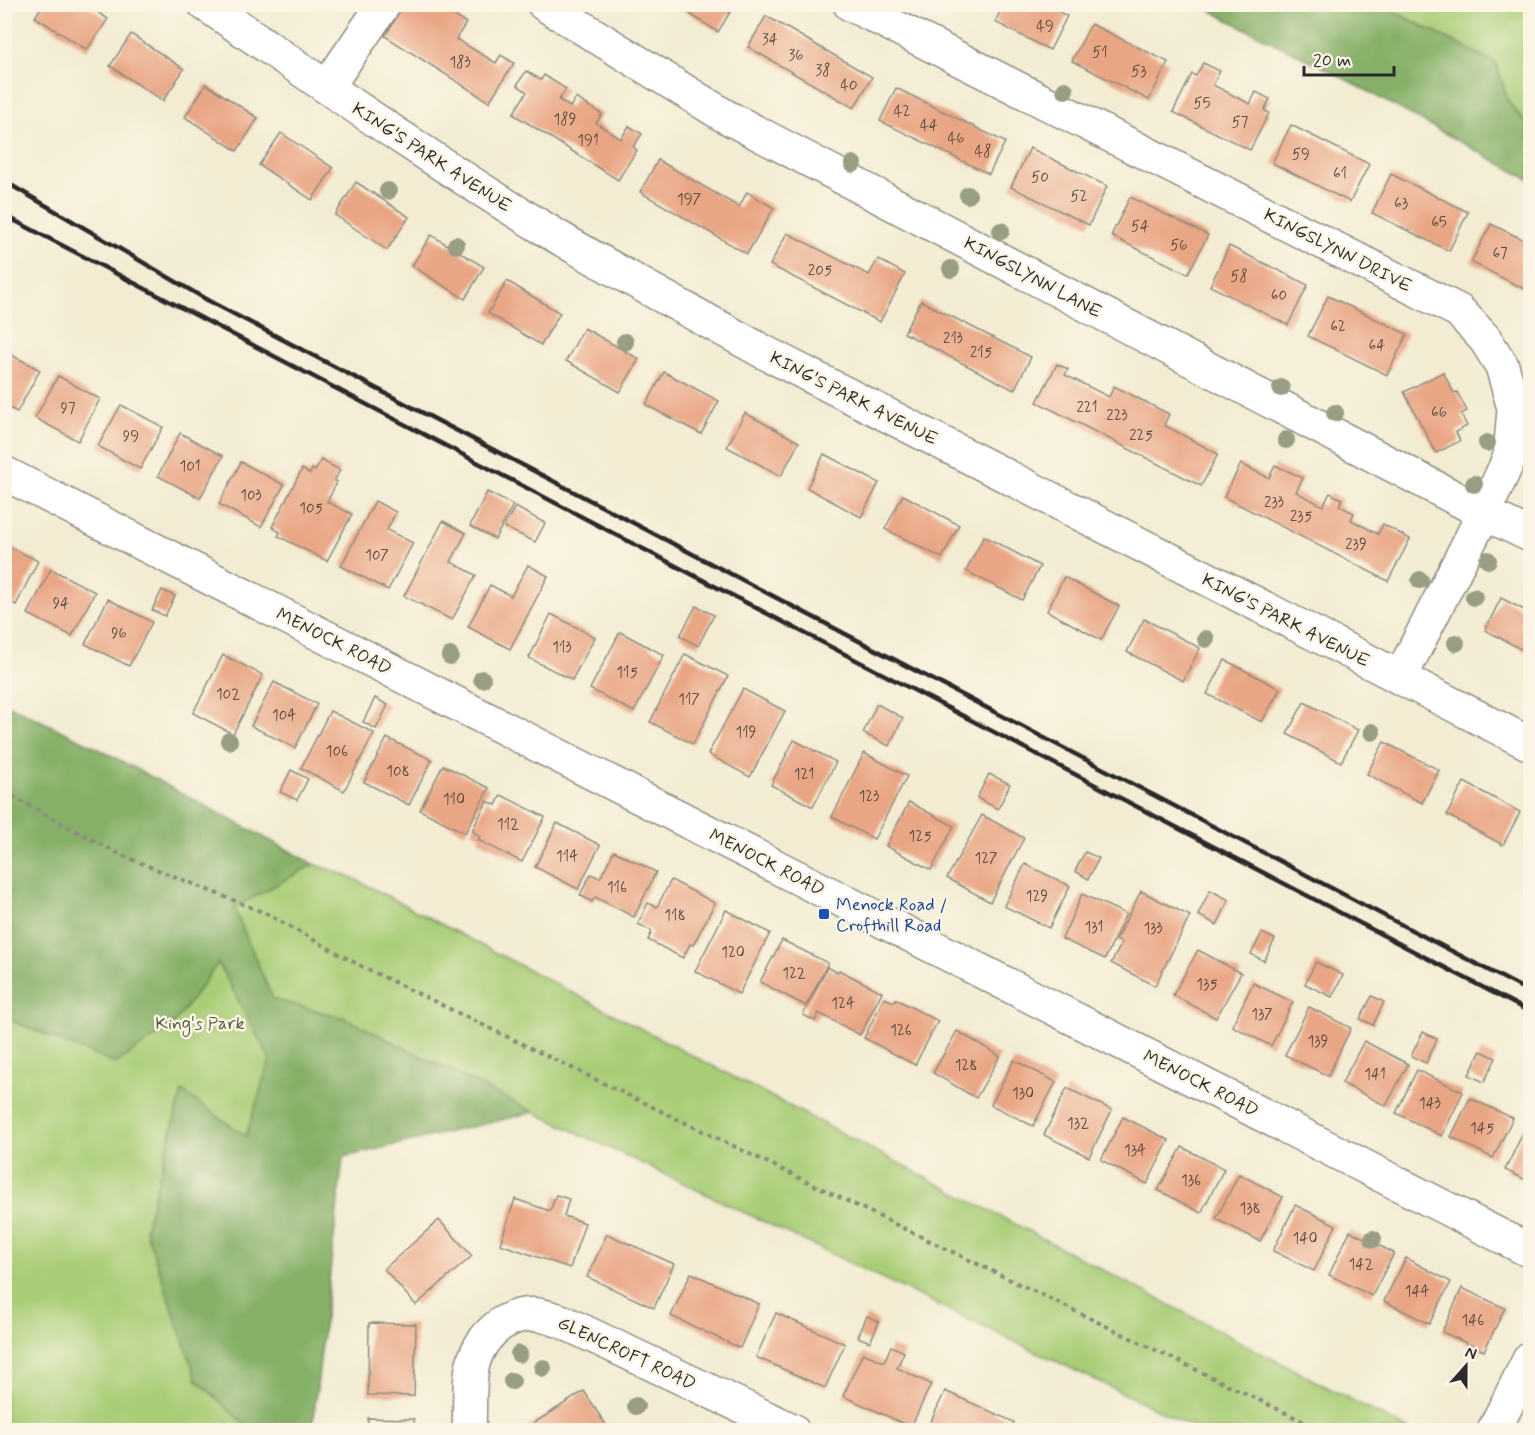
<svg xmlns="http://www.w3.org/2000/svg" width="1535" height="1435" viewBox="0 0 1535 1435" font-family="Mynerve,sans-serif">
<rect width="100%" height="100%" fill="#fcf5e5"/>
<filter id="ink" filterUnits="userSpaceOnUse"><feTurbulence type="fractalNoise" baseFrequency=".0167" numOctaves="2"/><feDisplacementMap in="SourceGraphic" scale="12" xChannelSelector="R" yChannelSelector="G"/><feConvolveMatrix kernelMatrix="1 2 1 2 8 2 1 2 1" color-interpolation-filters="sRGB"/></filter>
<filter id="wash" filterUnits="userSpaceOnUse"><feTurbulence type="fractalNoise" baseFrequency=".008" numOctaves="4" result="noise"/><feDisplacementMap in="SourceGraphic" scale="24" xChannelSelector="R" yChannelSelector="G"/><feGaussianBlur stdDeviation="1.35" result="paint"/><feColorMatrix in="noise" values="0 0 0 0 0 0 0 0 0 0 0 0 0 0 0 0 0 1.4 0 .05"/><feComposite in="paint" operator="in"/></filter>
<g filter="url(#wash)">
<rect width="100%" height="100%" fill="#f3ecd3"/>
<g fill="#a8cd76" stroke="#6a7c50" stroke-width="1.5">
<polygon points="1381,5 1530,5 1530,127 1509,103 1496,63"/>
<polygon points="4,703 93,746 314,864 351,877 1409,1430 1200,1430 534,1112 343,1157 312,1430 5,1430"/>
</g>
<g fill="#86b067" stroke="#586e49" stroke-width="1.5">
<polygon points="1203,5 1381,5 1496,63 1509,103 1530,127 1530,180 1325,68 1224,18"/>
<polygon points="4,703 93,746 314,864 234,908 273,999 345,1018 534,1112 343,1157 312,1430 250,1430 197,1380 145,1229 182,1091 246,1136 270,1059 218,963 173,1025 115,1064 5,1018"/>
</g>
<g id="blocks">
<g fill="#e9a684">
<polygon points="43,4 85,4 108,19 87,50 35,17"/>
<polygon points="393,4 436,4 466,23 456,39 496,63 501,55 514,63 489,102 385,36 395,20 387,14"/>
<polygon points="674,4 735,4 718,32"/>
<polygon points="1004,4 1044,4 1067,16 1050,50 995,22"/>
<polygon points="766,16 872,77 854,108 748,47"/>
<polygon points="1091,24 1168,62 1149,100 1072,61"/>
<polygon points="131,34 184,69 163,101 110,66"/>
<polygon points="1203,63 1220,71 1213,85 1250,104 1256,92 1270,99 1264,110 1269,113 1250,150 1173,112 1192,74 1196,76"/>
<polygon points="526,71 541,80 544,75 566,89 559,100 570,107 576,98 602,114 596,123 621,139 629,126 642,134 633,147 637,150 618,180 513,114 527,92 517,85"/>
<polygon points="206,84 258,118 237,151 185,117"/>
<polygon points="896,88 1005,142 989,174 880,121"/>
<polygon points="1291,125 1369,164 1350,202 1272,163"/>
<polygon points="281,133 333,168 312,200 259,165"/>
<polygon points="1030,148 1107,186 1089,225 1011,187"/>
<polygon points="658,160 739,207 747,192 774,208 747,254 640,192"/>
<polygon points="1391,174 1468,212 1449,251 1372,213"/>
<polygon points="356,182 409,217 387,250 335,215"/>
<polygon points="1130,197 1208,235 1188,274 1111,236"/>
<polygon points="1491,224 1530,243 1530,292 1471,262"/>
<polygon points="787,233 869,275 878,259 905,274 880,322 770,265"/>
<polygon points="431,235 484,267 465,299 412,266"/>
<polygon points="1229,246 1308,285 1288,325 1210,286"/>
<polygon points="507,281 560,313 541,345 488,313"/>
<polygon points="1328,296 1407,334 1387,375 1308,336"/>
<polygon points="921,301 1031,357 1014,390 904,333"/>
<polygon points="584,328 639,359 620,392 566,361"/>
<polygon points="4,351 40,370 17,412 4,405"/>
<polygon points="1057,364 1068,369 1065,375 1109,397 1114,386 1169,414 1164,425 1218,454 1201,486 1037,402"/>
<polygon points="664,372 719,401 701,434 646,405"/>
<polygon points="1443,372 1454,393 1457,392 1467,411 1461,414 1467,426 1456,432 1460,441 1436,453 1404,392"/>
<polygon points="58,376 100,399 78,441 35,418"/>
<polygon points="121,405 163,427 140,469 98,446"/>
<polygon points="745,413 799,442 781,476 727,447"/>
<polygon points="180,433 223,456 200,498 158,476"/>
<polygon points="824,454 879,483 861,517 807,488"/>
<polygon points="321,460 340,470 334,481 337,482 327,502 352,514 327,561 278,536 280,532 272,527 302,469 310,474 312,469 315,471"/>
<polygon points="241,462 284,485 261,527 219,504"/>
<polygon points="1241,464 1269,478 1275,465 1303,478 1296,492 1323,506 1330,493 1342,499 1339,506 1354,513 1351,520 1378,534 1383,524 1410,539 1388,581 1224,497"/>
<polygon points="487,492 513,505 495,539 470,526"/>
<polygon points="903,495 959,525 942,558 885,529"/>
<polygon points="375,501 396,512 387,530 413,543 388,590 341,566"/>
<polygon points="515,507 545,523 535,542 504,527"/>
<polygon points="443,521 466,533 451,562 476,575 452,620 404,596"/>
<polygon points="984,536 1040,566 1022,600 966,571"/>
<polygon points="4,544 38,561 16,605 4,599"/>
<polygon points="528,565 548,576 510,649 468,627 490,585 511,596"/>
<polygon points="51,569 95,592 72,636 28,614"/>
<polygon points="1064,577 1119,606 1101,640 1047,611"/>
<polygon points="162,590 175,596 165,616 152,610"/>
<polygon points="1501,598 1530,613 1530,654 1485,630"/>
<polygon points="108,599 152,622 129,666 85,644"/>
<polygon points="696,606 714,615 698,646 680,636"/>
<polygon points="551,614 595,637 572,680 529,658"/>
<polygon points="1144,619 1200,648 1183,681 1127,652"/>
<polygon points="620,632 664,655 634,712 590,689"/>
<polygon points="685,654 728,676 693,744 650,722"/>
<polygon points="223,655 263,675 233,734 193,713"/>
<polygon points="1225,660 1280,689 1262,722 1207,694"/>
<polygon points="274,682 317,704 295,748 251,726"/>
<polygon points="743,689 785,711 750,777 708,754"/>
<polygon points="375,698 388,705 376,729 363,722"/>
<polygon points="1304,702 1358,730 1341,762 1287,734"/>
<polygon points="877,704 903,718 889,746 863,733"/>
<polygon points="330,711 374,733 344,791 301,768"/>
<polygon points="387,738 432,760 409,805 364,782"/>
<polygon points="794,740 836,762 813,807 771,785"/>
<polygon points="1384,742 1439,770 1422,803 1367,774"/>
<polygon points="864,753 907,776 874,839 832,817"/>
<polygon points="443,765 489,788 465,833 420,810"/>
<polygon points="291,770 308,779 297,800 280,792"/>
<polygon points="989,774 1010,784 998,809 977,798"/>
<polygon points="1464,782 1520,812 1503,845 1447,815"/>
<polygon points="501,795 545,817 522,862 478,840 480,836 472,831 487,801 496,805"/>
<polygon points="909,802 954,826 931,870 886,846"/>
<polygon points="982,815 1024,838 990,902 947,878"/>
<polygon points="557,823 600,845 578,889 535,867"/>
<polygon points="614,851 656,872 634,917 595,897 592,902 580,895 591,874 600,878"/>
<polygon points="1085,852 1099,858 1088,879 1075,871"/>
<polygon points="1025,864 1070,886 1049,928 1004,906"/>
<polygon points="671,880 715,903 693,945 690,944 683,958 648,940 652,931 638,924 648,903 657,907"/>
<polygon points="1210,890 1229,900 1217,925 1198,915"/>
<polygon points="1141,891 1190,916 1155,986 1111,963 1122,943 1116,940"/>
<polygon points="1082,894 1126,914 1105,959 1062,939"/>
<polygon points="726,910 770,933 739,994 695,971"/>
<polygon points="1262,933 1275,939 1264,961 1251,954"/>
<polygon points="782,940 828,963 806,1006 760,982"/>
<polygon points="1198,950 1241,973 1216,1018 1173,995"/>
<polygon points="1316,962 1343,975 1332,997 1305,984"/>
<polygon points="827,967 837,972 839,970 882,992 860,1035 819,1013 815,1021 803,1015"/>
<polygon points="1253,983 1293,1002 1271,1046 1232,1026"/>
<polygon points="1372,996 1384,1002 1373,1025 1360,1019"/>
<polygon points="884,998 894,1002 896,999 938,1021 915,1065 864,1038"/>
<polygon points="1309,1007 1351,1028 1328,1076 1285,1055"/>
<polygon points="957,1031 1000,1056 976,1098 933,1073"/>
<polygon points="1423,1032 1437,1039 1426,1063 1411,1056"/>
<polygon points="1364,1041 1408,1064 1386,1106 1342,1083"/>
<polygon points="1481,1051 1496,1058 1484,1082 1469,1075"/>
<polygon points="1014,1060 1056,1082 1033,1126 991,1105"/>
<polygon points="1417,1070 1463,1092 1442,1136 1396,1113"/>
<polygon points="1067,1088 1112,1110 1089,1157 1044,1135"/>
<polygon points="1470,1098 1513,1118 1493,1158 1451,1137"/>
<polygon points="1123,1117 1169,1140 1147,1184 1101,1160"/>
<polygon points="1527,1125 1530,1126 1530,1182 1505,1170"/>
<polygon points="1182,1147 1224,1169 1201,1213 1158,1190"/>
<polygon points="1239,1174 1283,1197 1260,1241 1216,1219"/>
<polygon points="556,1195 569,1199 564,1216 585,1223 570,1268 500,1244 515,1199 550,1211"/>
<polygon points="1295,1205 1336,1225 1314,1271 1273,1251"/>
<polygon points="439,1220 472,1256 416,1305 384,1269"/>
<polygon points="1350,1231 1394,1253 1372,1296 1329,1275"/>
<polygon points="607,1234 674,1264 654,1308 587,1277"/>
<polygon points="1406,1258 1451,1282 1429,1324 1384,1301"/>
<polygon points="691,1273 759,1304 740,1348 671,1316"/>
<polygon points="1462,1288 1505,1308 1484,1351 1442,1332"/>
<polygon points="776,1313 845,1344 825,1388 756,1357"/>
<polygon points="867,1316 879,1322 870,1342 858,1337"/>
<polygon points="369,1323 416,1324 414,1396 368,1395"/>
<polygon points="891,1346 904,1352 897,1368 931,1384 911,1427 843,1396 863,1353 884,1362"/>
<polygon points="584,1391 609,1430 522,1430 553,1411"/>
<polygon points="945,1391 1014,1422 1010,1430 927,1430"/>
<polygon points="368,1418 414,1419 414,1430 368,1430"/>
</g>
</g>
</g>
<g filter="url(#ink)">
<use href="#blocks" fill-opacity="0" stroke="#8f8c7f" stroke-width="1.5"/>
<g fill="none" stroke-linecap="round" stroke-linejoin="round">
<defs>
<g id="minor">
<polyline points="544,4 725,116 1484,513 1530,535"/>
<polyline points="850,4 1459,311 1485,339 1502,366 1514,408 1510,457 1484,513 1400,678"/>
<polyline points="327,87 384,4"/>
<polyline points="4,473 1530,1251"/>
<path d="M469,1430C470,1412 469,1393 471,1375C474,1342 503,1310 539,1315C546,1316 554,1319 561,1321L792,1430"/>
<polyline points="1494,1430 1530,1358"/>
</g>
<path id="major" d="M205,4C317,80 428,158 543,228C615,272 689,310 762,351L1530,744"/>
</defs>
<use href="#minor" stroke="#8f8c7f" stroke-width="36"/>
<use href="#major" stroke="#8f8c7f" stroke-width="36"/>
<polyline stroke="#8f8c7f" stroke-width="4" stroke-dasharray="4.5 4.5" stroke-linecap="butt" points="4,792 121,855 265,913 363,967 1321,1430"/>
<use href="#minor" stroke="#fff" stroke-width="33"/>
<use href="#major" stroke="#fff" stroke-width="33"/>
<g stroke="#2b2b2b" stroke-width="4.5">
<polyline points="4,181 209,301 1530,992"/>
<polyline points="4,215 1530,1012"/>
</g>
</g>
<g fill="#999d83">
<circle cx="1065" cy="90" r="9"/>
<circle cx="853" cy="164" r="9"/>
<circle cx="388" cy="191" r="9"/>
<circle cx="968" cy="195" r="9"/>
<circle cx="1001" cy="231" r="9"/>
<circle cx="456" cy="245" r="9"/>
<circle cx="951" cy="269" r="9"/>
<circle cx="625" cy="342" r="9"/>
<circle cx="1281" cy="388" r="9"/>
<circle cx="1335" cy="413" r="9"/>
<circle cx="1286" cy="440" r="9"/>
<circle cx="1487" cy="443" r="9"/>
<circle cx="1474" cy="484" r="9"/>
<circle cx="1488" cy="560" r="9"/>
<circle cx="1420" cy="580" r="9"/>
<circle cx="1474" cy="597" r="9"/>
<circle cx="1206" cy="639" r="9"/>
<circle cx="1456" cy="643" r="9"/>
<circle cx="450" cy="656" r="9"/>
<circle cx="482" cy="679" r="9"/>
<circle cx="1372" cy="732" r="9"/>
<circle cx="229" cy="741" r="9"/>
<circle cx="1373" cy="1239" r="9"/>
<circle cx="519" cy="1354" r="9"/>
<circle cx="543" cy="1368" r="9"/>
<circle cx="512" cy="1381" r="9"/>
<circle cx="636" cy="1406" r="9"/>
</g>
</g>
<rect fill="#1a4fb4" stroke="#fcf5e5" stroke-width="2" x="818" y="908" width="12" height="12" rx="3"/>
<g text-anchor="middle" stroke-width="5" stroke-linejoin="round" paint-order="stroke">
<g font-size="15" fill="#5a4a41">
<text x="1045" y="31">49</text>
<text x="770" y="44">34</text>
<text x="1100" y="57">51</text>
<text x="796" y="60">36</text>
<text x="460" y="67">183</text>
<text x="823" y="75">38</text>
<text x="1139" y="76">53</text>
<text x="849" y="90">40</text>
<text x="1202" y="108">55</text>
<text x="902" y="116">42</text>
<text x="565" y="124">189</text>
<text x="1240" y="127">57</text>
<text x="929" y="130">44</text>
<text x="956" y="143">46</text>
<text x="588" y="145">191</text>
<text x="983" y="156">48</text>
<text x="1301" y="159">59</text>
<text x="1340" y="178">61</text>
<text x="1040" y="182">50</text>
<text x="1079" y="201">52</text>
<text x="689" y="204">197</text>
<text x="1401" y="208">63</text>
<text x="1439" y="227">65</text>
<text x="1140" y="231">54</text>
<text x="1179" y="250">56</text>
<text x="1500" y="258">67</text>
<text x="820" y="275">205</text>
<text x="1239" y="281">58</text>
<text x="1279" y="300">60</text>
<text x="1338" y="331">62</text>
<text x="953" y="343">213</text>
<text x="1377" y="350">64</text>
<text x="981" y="357">215</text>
<text x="1087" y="412">221</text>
<text x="68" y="413">97</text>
<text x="1439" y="417">66</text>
<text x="1117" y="420">223</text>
<text x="1141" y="440">225</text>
<text x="131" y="441">99</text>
<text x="190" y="471">101</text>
<text x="251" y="500">103</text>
<text x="1274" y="507">233</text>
<text x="311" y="513">105</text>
<text x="1301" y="521">235</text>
<text x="1356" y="549">239</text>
<text x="377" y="560">107</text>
<text x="61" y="608">94</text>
<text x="119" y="638">96</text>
<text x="562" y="652">113</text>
<text x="627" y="677">115</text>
<text x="228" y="699">102</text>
<text x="689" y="704">117</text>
<text x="284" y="720">104</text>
<text x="746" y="737">119</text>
<text x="337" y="756">106</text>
<text x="398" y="776">108</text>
<text x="804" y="779">121</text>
<text x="869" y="801">123</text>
<text x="454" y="804">110</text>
<text x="508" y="829">112</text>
<text x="920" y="841">125</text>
<text x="567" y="861">114</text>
<text x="986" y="863">127</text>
<text x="617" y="892">116</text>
<text x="1037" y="901">129</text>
<text x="675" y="920">118</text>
<text x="1094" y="932">131</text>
<text x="1153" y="933">133</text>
<text x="733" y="957">120</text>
<text x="794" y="978">122</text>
<text x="1207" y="989">135</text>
<text x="843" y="1008">124</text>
<text x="1262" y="1019">137</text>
<text x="901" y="1035">126</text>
<text x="1318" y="1046">139</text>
<text x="966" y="1070">128</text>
<text x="1375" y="1079">141</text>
<text x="1023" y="1098">130</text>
<text x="1430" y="1108">143</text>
<text x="1078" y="1128">132</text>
<text x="1482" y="1133">145</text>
<text x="1135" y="1155">134</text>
<text x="1191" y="1185">136</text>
<text x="1250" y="1213">138</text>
<text x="1305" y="1243">140</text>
<text x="1361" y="1269">142</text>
<text x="1417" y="1296">144</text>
<text x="1473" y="1325">146</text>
</g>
<g font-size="18" fill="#2b2b2b" stroke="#fcf5e5">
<text transform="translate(432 157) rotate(33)" y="6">KING'S PARK AVENUE</text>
<text transform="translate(1338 250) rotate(27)" y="6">KINGSLYNN DRIVE</text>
<text transform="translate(1033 277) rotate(28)" y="6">KINGSLYNN LANE</text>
<text transform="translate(854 398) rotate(27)" y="6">KING'S PARK AVENUE</text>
<text transform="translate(1286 620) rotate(27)" y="6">KING'S PARK AVENUE</text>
<text transform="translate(334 641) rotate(27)" y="6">MENOCK ROAD</text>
<text transform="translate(767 862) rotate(27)" y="6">MENOCK ROAD</text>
<text transform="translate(1201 1083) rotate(27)" y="6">MENOCK ROAD</text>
<text transform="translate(627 1353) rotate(25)" y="6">GLENCROFT ROAD</text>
</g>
<g font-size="18" fill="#164399" stroke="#fcf5e5" text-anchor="start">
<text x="836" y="910">Menock Road /<tspan x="836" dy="21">Crofthill Road</tspan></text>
</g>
<g font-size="18" fill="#505c42" stroke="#fcf5e5">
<text x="200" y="1029">King's Park</text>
</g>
</g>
<rect width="1535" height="1435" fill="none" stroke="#fcf5e5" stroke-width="24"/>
<g transform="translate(1466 1366) rotate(21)" stroke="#fcf5e5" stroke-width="4.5" paint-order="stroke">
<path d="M0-4.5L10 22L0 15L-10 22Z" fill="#2b2b2b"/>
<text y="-9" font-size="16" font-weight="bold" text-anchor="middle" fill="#2b2b2b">N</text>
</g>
<path d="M1304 66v9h90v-9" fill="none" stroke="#2b2b2b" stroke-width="3"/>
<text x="1313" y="66" font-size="18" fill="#2b2b2b" stroke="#fcf5e5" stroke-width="4.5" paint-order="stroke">20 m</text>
</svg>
